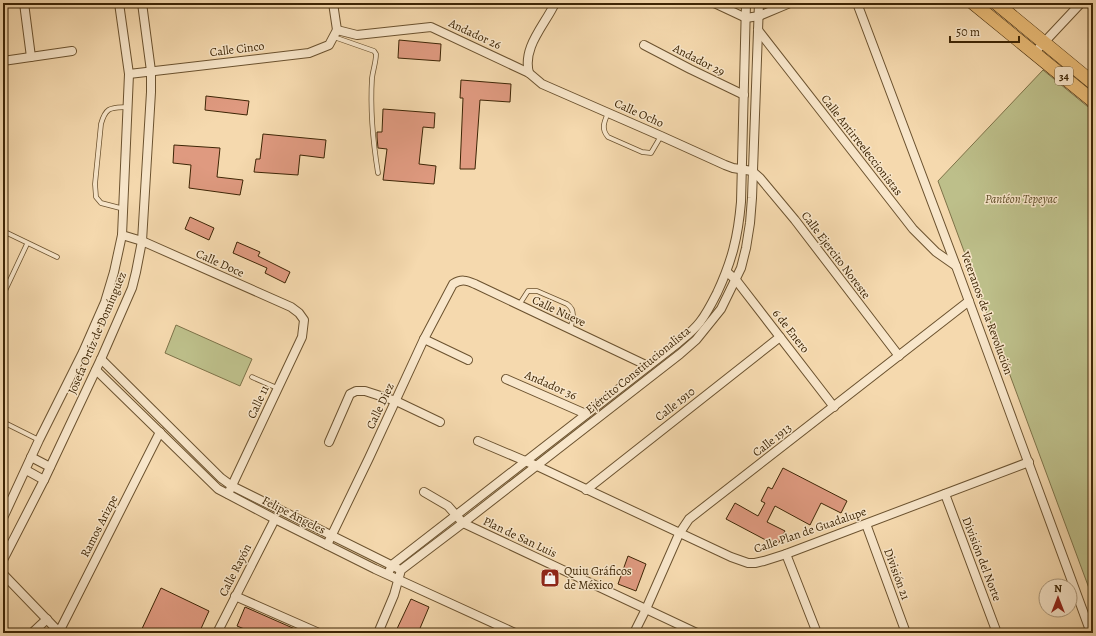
<svg xmlns="http://www.w3.org/2000/svg" width="1096" height="636" viewBox="0 0 1096 636" font-family="Alegreya,serif">
<rect width="100%" height="100%" fill="#f5d9ae"/>
<filter id="stains"><feTurbulence type="fractalNoise" baseFrequency=".005" numOctaves="4"/><feColorMatrix values="0 0 0 0 .2 0 0 0 0 .09 0 0 0 0 .02 0 0 0 .5 -.17"/></filter>
<radialGradient id="worn" r=".72"><stop offset=".6" stop-color="#630" stop-opacity="0"/><stop offset="1" stop-color="#630" stop-opacity=".3"/></radialGradient>
<g fill="#bdbf8a" stroke="#7d7248">
<polygon points="1043,70 1093,111 1093,599 938,181"/>
<polygon points="176,325 252,359 240,386 165,353"/>
</g>
<g fill="#df9a80" stroke="#3d2505">
<polygon points="399,40 441,44 440,61 398,58"/>
<polygon points="461,80 511,84 510,102 480,100 475,169 460,169 463,98 460,98"/>
<polygon points="206,96 249,101 247,115 205,110"/>
<polygon points="383,109 435,113 434,128 423,127 419,164 436,166 434,184 383,180 387,149 378,148 377,137 377,132 382,132"/>
<polygon points="263,134 326,140 324,158 300,155 298,175 254,172 256,159 260,159"/>
<polygon points="174,145 220,148 217,177 243,180 240,195 189,188 191,165 173,163"/>
<polygon points="190,217 214,228 209,240 185,229"/>
<polygon points="237,242 260,252 258,256 290,272 285,283 265,273 267,268 233,253"/>
<polygon points="783,468 847,501 841,513 821,503 810,525 775,506 767,522 785,531 777,546 726,519 735,503 758,516 765,503 761,501 768,487 772,489"/>
<polygon points="628,556 646,564 636,591 618,584"/>
<polygon points="161,588 209,611 199,633 140,633"/>
<polygon points="411,599 429,607 418,633 395,633"/>
<polygon points="245,607 295,629 293,633 254,633 237,626"/>
</g>
<g fill="none" stroke-linecap="round" stroke-linejoin="round">
<defs>
<g id="service">
<path d="M334,37L374,51L376,54C376,62 373,70 372,78C370,110 373,142 378,173"/>
<path d="M608,113C604,122 601,129 608,137L642,152L651,153L661,136"/>
<path d="M124,209L101,203L96,197L95,184L101,124C106,106 111,108 128,107"/>
<polyline points="3,231 57,257"/>
<polyline points="3,295 27,244"/>
<path d="M519,305L528,291H537L567,304C576,310 573,320 570,329"/>
<polyline points="252,377 277,388"/>
<polyline points="3,422 39,440"/>
</g>
<g id="minor">
<polyline points="24,3 31,57"/>
<polyline points="333,3 337,30"/>
<polyline points="714,3 746,18 759,16 790,3"/>
<polyline points="857,3 956,266 1091,633"/>
<polyline points="337,30 357,35 431,27 529,73 542,84 661,136 725,165 733,168 752,171 760,178 795,220 899,356"/>
<polyline points="758,30 913,229 936,252 956,266"/>
<polyline points="644,45 690,69 744,95"/>
<polyline points="1035,52 1081,3"/>
<polyline points="3,61 72,51"/>
<path d="M529,73C522,47 545,25 555,3"/>
<polyline points="129,74 309,53 329,45 337,30"/>
<polyline points="122,235 142,241 291,307 299,313 304,320 302,337 228,494"/>
<polyline points="727,272 736,280 834,407"/>
<polyline points="424,339 468,360"/>
<polyline points="101,359 221,478 232,486 397,568"/>
<polyline points="96,370 218,489 275,519 375,569 515,633"/>
<polyline points="506,379 586,414"/>
<polyline points="478,441 537,466 731,557 748,563 755,563 764,561 786,554 1029,462"/>
<polyline points="329,442 350,394 356,391 365,391 396,401 440,422"/>
<polyline points="31,457 50,467"/>
<polyline points="26,470 44,480"/>
<polyline points="586,490 780,337"/>
<polyline points="424,492 448,506 463,523 697,633"/>
<polyline points="945,494 997,633"/>
<polyline points="3,518 39,440 83,352 105,302 114,272 122,235 129,74 119,3"/>
<polyline points="866,524 906,633"/>
<path d="M327,545L369,458L424,339L453,284C461,279 466,280 475,284L648,366"/>
<polyline points="786,554 817,633"/>
<polyline points="3,560 44,480 101,359 132,288 136,272 142,241 151,92 151,71 142,3"/>
<polyline points="3,574 60,633"/>
<path d="M388,574L392,565L678,343C685,337 694,330 700,322C707,313 712,303 717,293C732,261 738,237 741,202L746,3"/>
<polyline points="235,596 319,633"/>
<polyline points="59,632 160,432"/>
<polyline points="32,633 47,619"/>
<polyline points="217,633 275,519"/>
<polyline points="378,633 394,595 401,570 463,523 680,354 696,340 721,309 741,268 746,248 750,223 752,198 759,3"/>
<polyline points="634,633 646,609 679,534 689,519 969,301"/>
</g>
<g id="primary">
<polyline points="973,3 1093,101"/>
<polyline points="996,3 1093,83"/>
</g>
</defs>
<use href="#service" stroke="#6b522f" stroke-width="5.5"/>
<use href="#minor" stroke="#6b522f" stroke-width="10"/>
<use href="#primary" stroke="#3d2505" stroke-width="14"/>
<use href="#service" stroke="#f8e6ca" stroke-width="4"/>
<use href="#minor" stroke="#f8e6ca" stroke-width="8"/>
<use href="#primary" stroke="#eabc77" stroke-width="13"/>
</g>
<defs>
<symbol id="shop-square" viewBox="-11 -11 22 22"><rect x="-9" y="-9" width="18" height="18" rx="4" fill="#8f2418" stroke="#f8e6ca"/><path d="M-5-2.5h2.3a2.7 3.5 0 0 1 5.4 0H5L5.5 6h-11ZM-1.5-2.5h3a1.5 2.3 0 0 0-3 0Z" fill="#fff"/></symbol>
</defs>
<g fill-rule="evenodd">
<use href="#shop-square" x="539" y="567" width="22" height="22"/>
</g>
<g text-anchor="middle" stroke-width="3" stroke-linejoin="round" paint-order="stroke">
<rect fill="#f8e6ca" stroke="#755f40" stroke-width="1" x="1055" y="67" width="18" height="18" rx="3"/>
<g font-size="11" font-weight="bold" fill="#3d2505">
<text x="1064" y="80">34</text>
</g>
<g font-size="12" fill="#3d2505" stroke="#f8e6ca">
<text transform="translate(475 34) rotate(25)" y="4">Andador 26</text>
<text transform="translate(237 49) rotate(-7)" y="4">Calle Cinco</text>
<text transform="translate(699 60) rotate(27)" y="4">Andador 29</text>
<text transform="translate(639 113) rotate(24)" y="4">Calle Ocho</text>
<text transform="translate(862 145) rotate(52)" y="4">Calle Antirreeleccionistas</text>
<text transform="translate(836 255) rotate(53)" y="4">Calle Ejercito Noreste</text>
<text transform="translate(220 263) rotate(24)" y="4">Calle Doce</text>
<text transform="translate(559 311) rotate(25)" y="4">Calle Nueve</text>
<text transform="translate(987 313) rotate(70)" y="4">Veteranos de la Revolución</text>
<text transform="translate(791 331) rotate(52)" y="4">6 de Enero</text>
<text transform="translate(97 333) rotate(-67)" y="4">Josefa Ortíz de Domínguez</text>
<text transform="translate(638 370) rotate(-39)" y="4">Ejército Constitucionalista</text>
<text transform="translate(551 385) rotate(24)" y="4">Andador 36</text>
<text transform="translate(258 402) rotate(-65)" y="4">Calle 11</text>
<text transform="translate(675 404) rotate(-38)" y="4">Calle 1910</text>
<text transform="translate(380 406) rotate(-65)" y="4">Calle Diez</text>
<text transform="translate(772 440) rotate(-38)" y="4">Calle 1913</text>
<text transform="translate(294 515) rotate(27)" y="4">Felipe Ángeles</text>
<text transform="translate(99 526) rotate(-63)" y="4">Ramos Arizpe</text>
<text transform="translate(810 530) rotate(-19)" y="4">Calle Plan de Guadalupe</text>
<text transform="translate(520 537) rotate(25)" y="4">Plan de San Luis</text>
<text transform="translate(982 559) rotate(69)" y="4">División del Norte</text>
<text transform="translate(235 570) rotate(-63)" y="4">Calle Rayón</text>
<text transform="translate(897 574) rotate(70)" y="4">División 21</text>
</g>
<g font-size="12" font-style="italic" fill="#5d4c26" stroke="#f8e6ca">
<text x="1021" y="203">Pantéon Tepeyac</text>
</g>
<g font-size="12" fill="#3d2505" stroke="#f8e6ca" text-anchor="start">
<text x="564" y="575">Quiu Gráficos<tspan x="564" dy="14">de México</tspan></text>
</g>
</g>
<rect width="1096" height="636" fill="none" stroke="#f5d9ae" stroke-width="16"/>
<rect x="4" y="4" width="1088" height="628" fill="none" stroke="#3d2505" stroke-width="2"/>
<rect x="8" y="8" width="1080" height="620" fill="none" stroke="#3d2505"/>
<g transform="translate(1058 598)"><circle r="19" fill="#f8e6ca" stroke="#ad997b"/>
<path d="M0-3L7 15L0 10L-7 15Z" fill="#8f2418"/>
<text y="-6" font-size="11" font-weight="bold" text-anchor="middle" fill="#3d2505">N</text>
</g>
<path d="M950 36v6h69v-6" fill="none" stroke="#3d2505" stroke-width="2"/>
<text x="956" y="36" font-size="12" fill="#3d2505" stroke="#f8e6ca" stroke-width="3" paint-order="stroke">50 m</text>
<rect width="100%" height="100%" filter="url(#stains)"/>
<rect width="100%" height="100%" fill="url(#worn)"/>
</svg>
